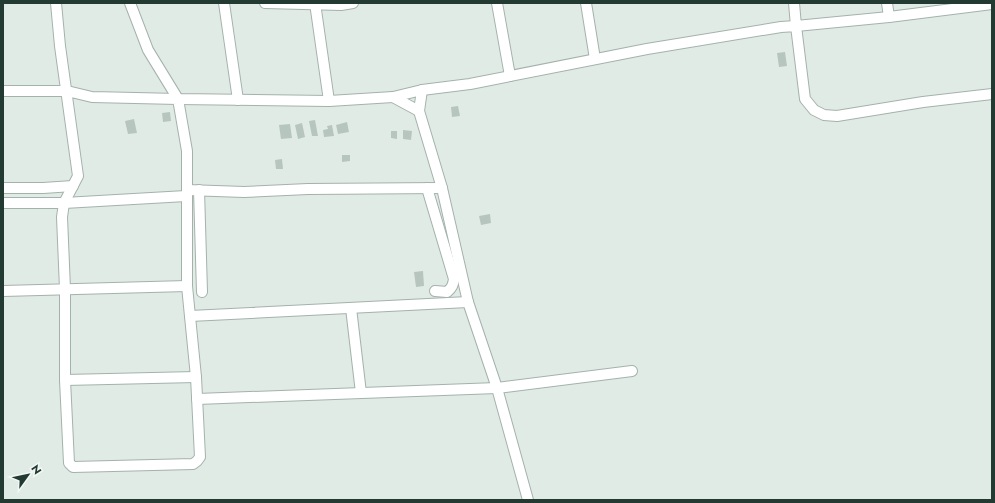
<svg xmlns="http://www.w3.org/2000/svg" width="995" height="503" viewBox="0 0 995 503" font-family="Jost,sans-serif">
<rect width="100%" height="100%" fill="#e1ebe5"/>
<g fill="#b6c5be">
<polygon points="785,52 787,66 779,67 777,53"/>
<polygon points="458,106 460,116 452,117 451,107"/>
<polygon points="170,112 171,121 163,122 162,113"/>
<polygon points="134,119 137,133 128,134 125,121"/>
<polygon points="315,120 318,136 312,136 309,121"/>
<polygon points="347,122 349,132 338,134 336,125"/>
<polygon points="302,123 305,137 298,139 295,125"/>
<polygon points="290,124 292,138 281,139 279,125"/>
<polygon points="332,125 334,136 324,137 323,130 328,129 327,126"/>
<polygon points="403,130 412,131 411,140 403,139"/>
<polygon points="391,131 397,131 397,139 391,138"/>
<polygon points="342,155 350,155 350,161 342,162"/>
<polygon points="282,159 283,169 276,169 275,160"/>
<polygon points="490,214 491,223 481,225 479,216"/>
<polygon points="423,271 424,286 416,287 414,272"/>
</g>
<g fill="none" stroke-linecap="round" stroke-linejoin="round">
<defs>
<g id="minor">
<polyline points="130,3 148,50 178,99 329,101 393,97 422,90 470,84 647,49 781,27 796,26 805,99 814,110 824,115 837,116 923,102 992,94"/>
<polyline points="224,3 238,100"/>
<polyline points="265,3 341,5 353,3"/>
<polyline points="315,3 329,101"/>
<polyline points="497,3 510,76"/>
<polyline points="586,3 595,59"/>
<polyline points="794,3 796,26 889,17 992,4"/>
<polyline points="887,3 889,17"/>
<polyline points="422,90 419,111 442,188 468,302 497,388 528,500"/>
<polyline points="3,91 67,91 92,97 178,99 187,151 187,286 196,377 200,457 197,461 193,464 73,467 69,463 65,380 65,289 62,217 64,203 78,176 60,46 56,3"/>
<polyline points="393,97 419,111"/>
<polyline points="3,188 43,188 73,186"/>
<path d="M427,188L454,279C453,285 452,288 447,292L435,291"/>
<polyline points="187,190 244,192 308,189 442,188"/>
<polyline points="199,190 202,292"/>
<polyline points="3,203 64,203 186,196"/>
<polyline points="3,291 187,286"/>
<polyline points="351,308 361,393"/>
<polyline points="190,316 468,302"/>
<polyline points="65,380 196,377"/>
<polyline points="197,399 497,388 632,371"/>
</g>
</defs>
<use href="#minor" stroke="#a4b2ac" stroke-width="12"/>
<use href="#minor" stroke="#fff" stroke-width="10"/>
</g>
<rect width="995" height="503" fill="none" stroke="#223a32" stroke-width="8"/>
<g transform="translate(28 475) rotate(57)" stroke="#f1f7f4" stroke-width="3" paint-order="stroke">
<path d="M0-3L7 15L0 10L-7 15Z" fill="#223a32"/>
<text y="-6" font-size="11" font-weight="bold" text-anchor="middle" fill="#223a32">N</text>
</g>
</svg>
